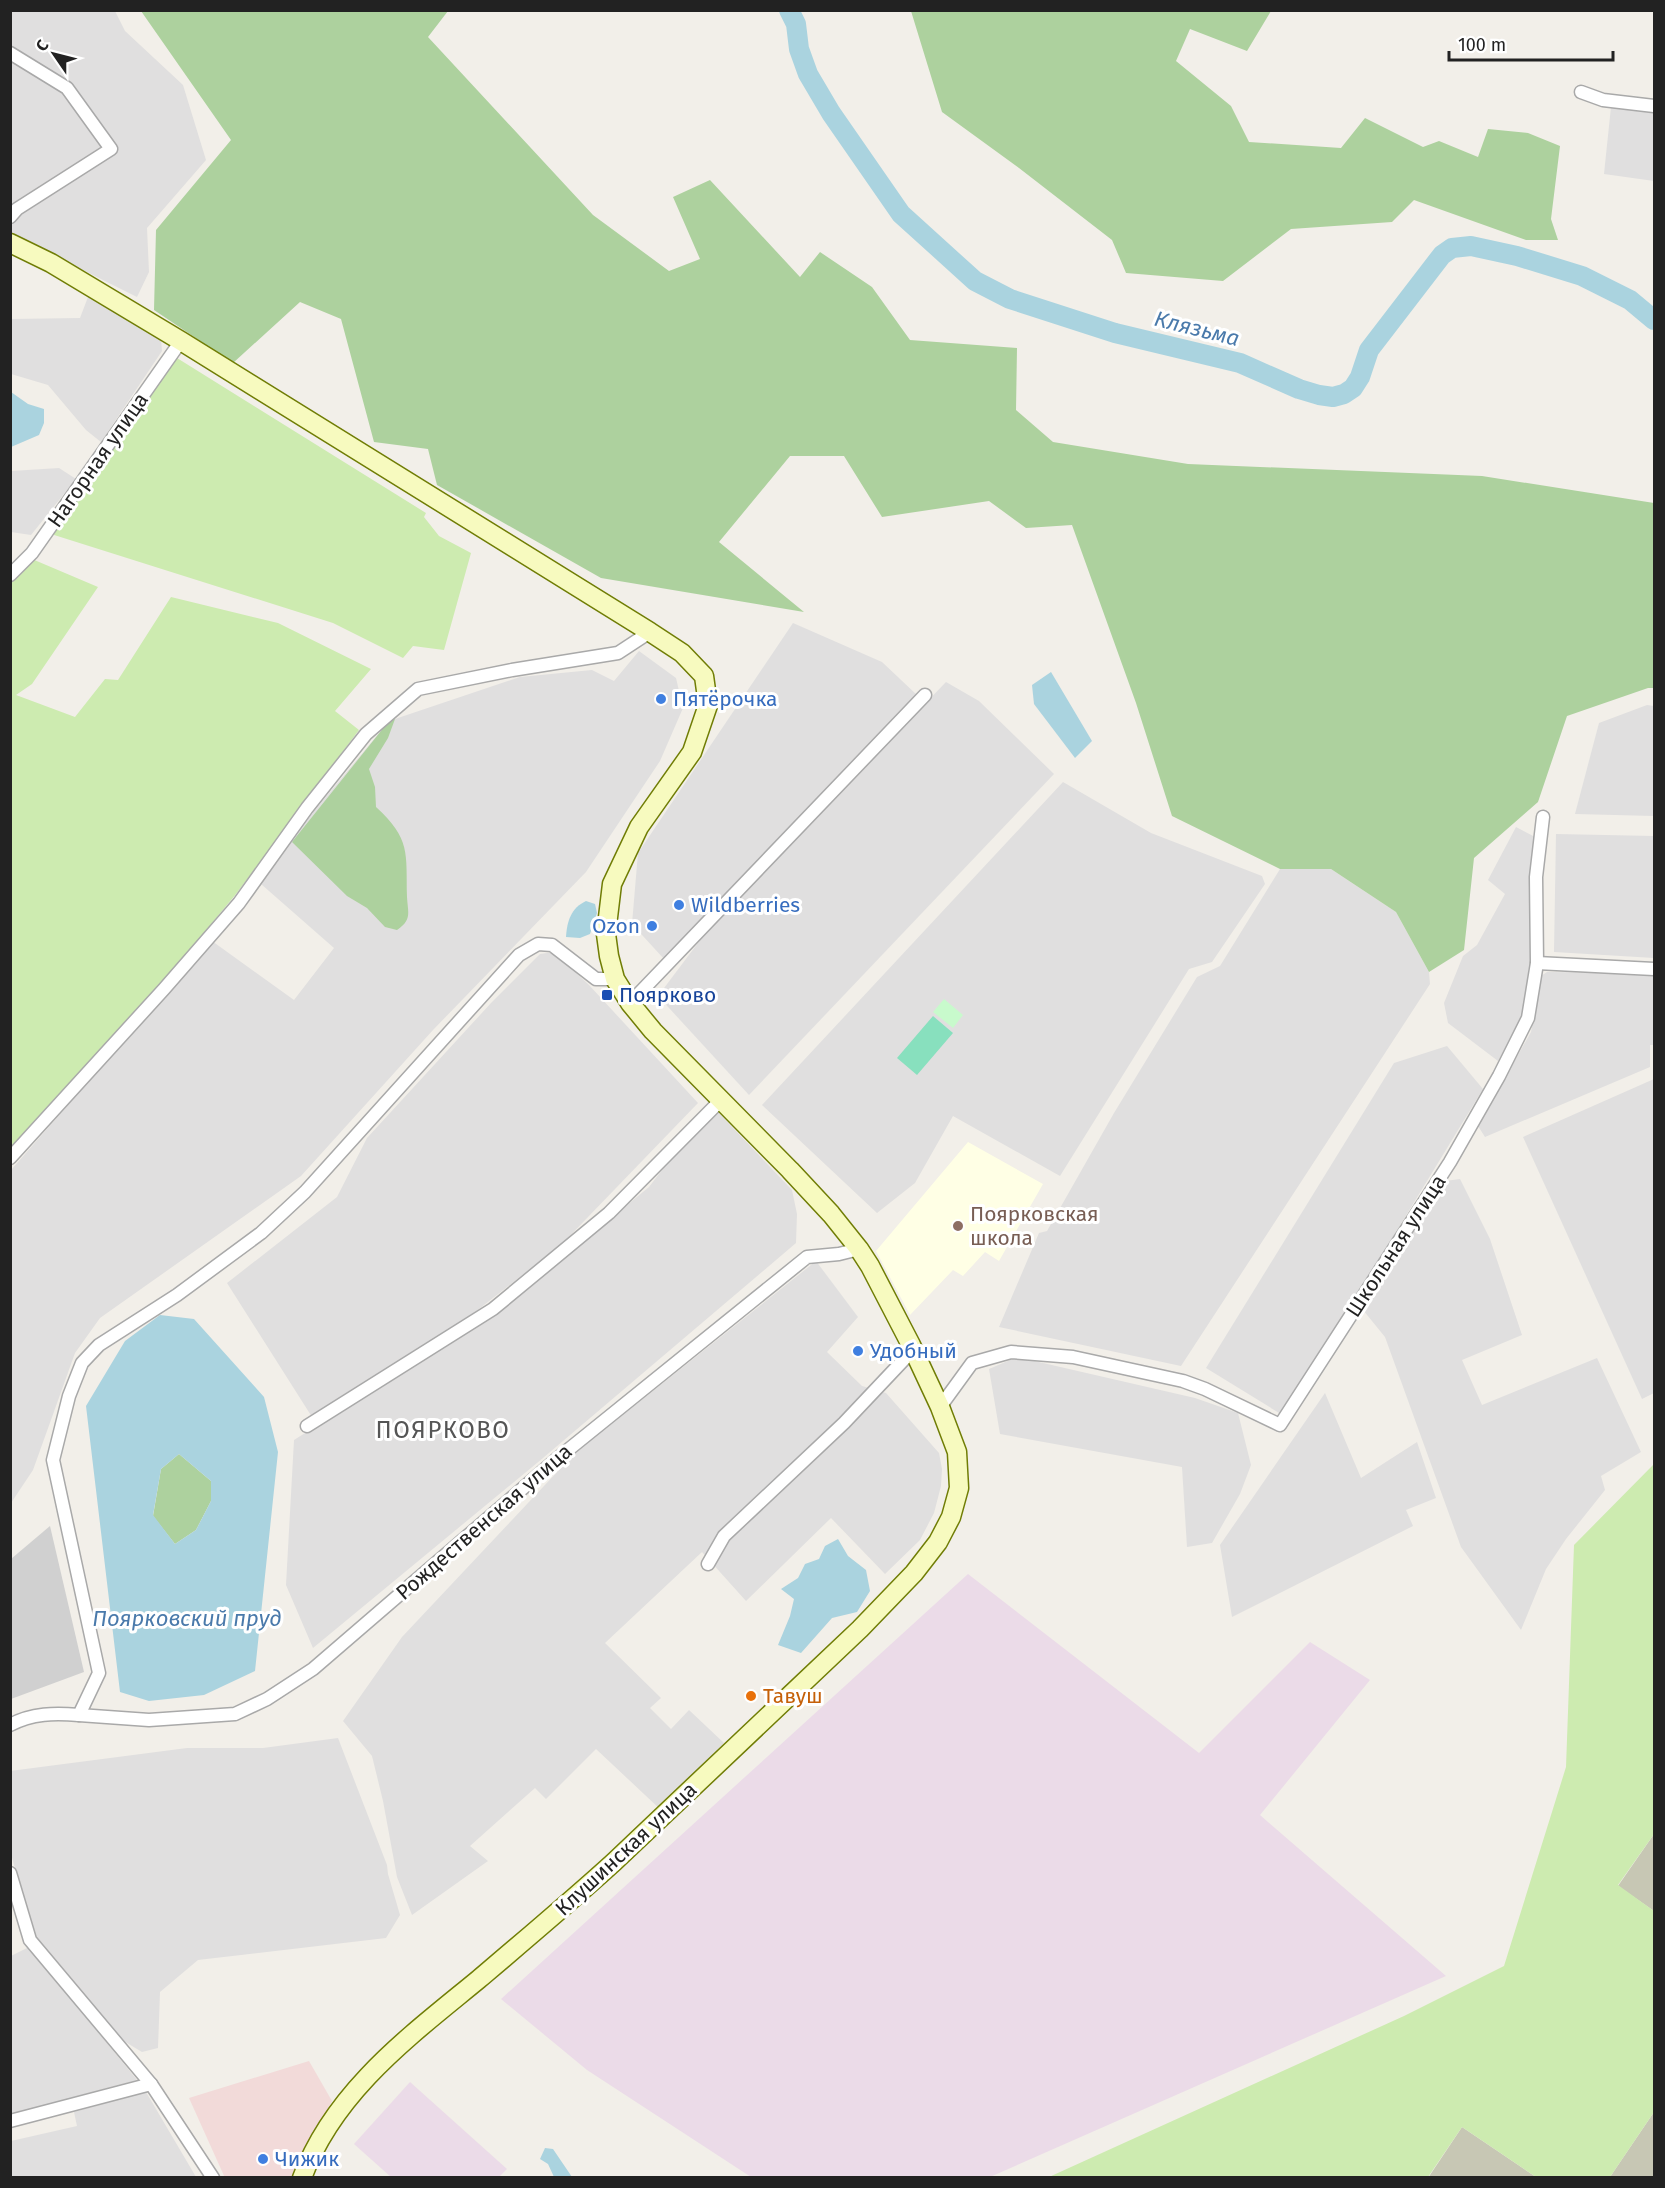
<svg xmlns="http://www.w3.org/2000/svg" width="1665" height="2188" viewBox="0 0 1665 2188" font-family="'Fira Sans',sans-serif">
<rect width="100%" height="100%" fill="#f2efe9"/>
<g fill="#e0dfdf">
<polygon points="10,11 115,11 125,31 183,85 206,160 147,228 149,272 137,297 11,234"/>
<polygon points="1611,107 1654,112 1654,181 1604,174"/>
<polygon points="88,297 161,339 162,351 101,442 86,430 48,385 11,374 10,319 80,318"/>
<polygon points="59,468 76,479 31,535 11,532 11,471"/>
<polygon points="793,623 882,662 917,695 664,959 632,924 638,853"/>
<polygon points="639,651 676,678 683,708 660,761 586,872 433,1030 301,1176 100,1318 75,1353 33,1470 11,1503 11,1170 212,941 294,1000 334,948 261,884 306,821 389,721 520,677 592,670 614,681"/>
<polygon points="946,682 979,701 1054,774 749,1095 658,996 710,927"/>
<polygon points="1647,705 1654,706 1654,816 1575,814 1599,723"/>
<polygon points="1063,782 1151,833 1262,876 1265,884 1212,962 1189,969 1060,1176 953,1116 915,1183 877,1213 762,1105"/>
<polygon points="1516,827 1535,837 1531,951 1522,1019 1498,1061 1448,1023 1444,1003 1463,956 1477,945 1505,894 1488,880"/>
<polygon points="1556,834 1654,836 1654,958 1554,952"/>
<polygon points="1280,869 1331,869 1396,912 1429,972 1430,984 1181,1366 999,1327 1039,1233 1047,1231 1114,1113 1197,977 1220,966"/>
<polygon points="554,952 589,985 698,1103 561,1245 448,1333 312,1417 227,1283 337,1197 367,1138 491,1003 540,954"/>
<polygon points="1547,972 1654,973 1654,1045 1650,1045 1650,1067 1485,1137 1478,1126 1531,1032 1541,976"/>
<polygon points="1447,1046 1483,1089 1284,1416 1206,1368 1394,1063"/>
<polygon points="1654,1079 1654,1393 1642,1399 1523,1137"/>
<polygon points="717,1111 792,1190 797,1214 796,1243 543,1458 313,1648 286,1585 294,1440 500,1310 649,1187 672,1157"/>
<polygon points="1460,1179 1490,1239 1522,1335 1462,1360 1482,1405 1597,1358 1641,1452 1601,1476 1605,1490 1566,1539 1546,1569 1521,1630 1461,1547 1385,1337 1363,1310 1445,1181"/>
<polygon points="816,1261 858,1317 827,1352 862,1386 886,1393 939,1453 942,1469 941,1486 934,1513 920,1540 885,1574 831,1518 746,1601 702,1552 605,1643 661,1698 650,1708 671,1729 689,1710 724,1743 661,1810 596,1749 546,1799 535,1788 470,1846 488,1861 412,1915 397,1877 383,1801 372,1756 343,1721 402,1637 575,1453"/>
<polygon points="1017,1357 1195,1398 1238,1413 1251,1465 1240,1494 1212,1543 1187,1547 1182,1467 1000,1434 989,1369"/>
<polygon points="1325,1393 1361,1478 1417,1442 1436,1498 1406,1510 1413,1526 1232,1617 1220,1545"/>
<polygon points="338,1738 387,1865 388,1874 400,1915 386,1938 198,1960 160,1992 158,2048 142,2052 117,2037 34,1938 11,1854 10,1771 187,1748 263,1748"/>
<polygon points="29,1947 137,2080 11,2114 11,1956"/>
<polygon points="146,2092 196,2177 11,2177 11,2141 77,2126 74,2112"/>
</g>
<polygon fill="#f2dad9" points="309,2061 332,2101 294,2177 225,2178 189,2098"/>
<g fill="#ebdbe8">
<polygon points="968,1574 1199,1753 1310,1642 1370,1680 1260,1815 1446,1976 990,2177 751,2177 587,2070 501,1999"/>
<polygon points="410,2082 507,2169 499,2177 391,2177 354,2144"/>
</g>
<polygon fill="#ffffe5" points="968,1142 1043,1184 999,1261 985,1252 963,1276 953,1270 910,1315 876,1251"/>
<polygon fill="#d0d0d0" points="50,1526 84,1672 11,1699 11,1559"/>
<g fill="#c7c7b4">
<polygon points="1654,1834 1654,1911 1618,1886"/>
<polygon points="1654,2112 1654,2177 1610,2177"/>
<polygon points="1462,2127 1536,2177 1428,2178"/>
</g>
<g fill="#cdebb0">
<polygon points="177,358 426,513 424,517 439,536 471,553 444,650 413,646 403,658 333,623 51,534"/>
<polygon points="32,559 98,587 32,684 16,695 75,717 105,679 118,680 171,597 278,623 371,669 335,711 359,730 236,894 164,981 11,1152 11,583"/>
<polygon points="1654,1464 1654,1834 1618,1885 1654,1911 1654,2112 1610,2177 1536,2177 1462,2127 1428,2177 1049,2177 1404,2016 1504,1966 1566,1767 1574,1545"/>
</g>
<g fill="#add19e">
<polygon points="141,11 448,11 428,37 593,215 669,271 700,259 673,197 710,180 800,277 820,252 872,287 910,340 1017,348 1016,410 1053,442 1188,464 1482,476 1654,503 1654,688 1648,688 1567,716 1538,802 1474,858 1464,950 1429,972 1396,912 1331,869 1280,869 1172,816 1136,703 1072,525 1026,528 989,501 882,517 844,456 790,456 719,542 804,612 601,578 437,485 428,449 374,442 341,319 300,302 233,363 154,310 156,230 231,140"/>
<polygon points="911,11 1271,11 1247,51 1190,29 1176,61 1231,106 1249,142 1341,148 1365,118 1423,147 1439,141 1478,157 1488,129 1528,133 1560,146 1551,219 1558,240 1526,240 1414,200 1392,222 1291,229 1223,281 1126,273 1112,240 1019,168 942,112"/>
<path d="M395,719L388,738L369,769L375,787L376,807C411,839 406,853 407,897C408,913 412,920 397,930L385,927L367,908L347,896L292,842L389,721Z"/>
<polygon points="179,1454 211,1481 211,1501 196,1530 175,1544 153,1516 161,1469"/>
</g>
<polygon fill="#c8facc" points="944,999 963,1015 953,1028 933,1012"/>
<polygon fill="#88e0be" points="933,1016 953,1033 917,1075 897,1058"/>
<g fill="#aad3df" fill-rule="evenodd">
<polygon points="11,392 28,404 44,409 44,423 39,435 11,447"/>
<polygon points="1051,672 1092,741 1075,758 1034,704 1032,685"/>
<path d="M586,901L595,904L597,913L590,934L580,938L566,937C567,921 571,908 586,901Z"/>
<path d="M160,1315L194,1319L264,1397L278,1452L255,1671L204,1695L149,1701L120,1692L86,1406L125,1341ZM179,1454L211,1481V1501L196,1530L175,1544L153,1515L161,1469Z"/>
<polygon points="838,1539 848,1556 866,1570 870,1591 857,1612 832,1618 801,1653 778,1645 790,1616 794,1599 781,1589 798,1578 805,1564 819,1559 825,1546"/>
<polygon points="545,2148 553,2149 572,2177 554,2177 548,2164 540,2159"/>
</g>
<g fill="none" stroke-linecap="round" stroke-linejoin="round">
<polyline stroke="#aad3df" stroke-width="20" points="789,10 796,24 799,49 808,74 831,113 901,214 975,281 1010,299 1115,333 1240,363 1299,389 1319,395 1333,397 1344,394 1353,388 1360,377 1369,350 1442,255 1452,248 1471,246 1517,256 1582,276 1630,300 1654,320"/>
<defs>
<g id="street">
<polyline points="10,53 67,88 111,149 17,209 10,217"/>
<polyline points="1581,92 1603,100 1654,106"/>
<polyline points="10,575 32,553 181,341"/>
<polyline points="1537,963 1654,969"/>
<polyline points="630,1003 925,695"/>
<polyline points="10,1158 164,989 239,903 307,808 366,734 418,689 512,670 618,653 650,632"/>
<polyline points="940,1407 972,1363 1011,1352 1073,1357 1183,1381 1205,1389 1280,1425 1450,1162 1499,1076 1528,1018 1537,963 1536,877 1543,817"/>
<polyline points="307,1426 493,1309 609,1213 721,1100"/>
<polyline points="708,1564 724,1536 844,1423 913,1350"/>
<polyline points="79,1715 149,1720 235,1714 267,1699 313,1669 558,1458 807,1257 839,1254 859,1249"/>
<path d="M10,1725C32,1713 55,1713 79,1715L99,1673L53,1460L69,1396L82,1363L99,1345L177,1295L261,1233L305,1192L519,955L538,944L552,945L596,979H615"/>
<polyline points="10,1873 30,1940 151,2084 213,2178"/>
<polyline points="10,2121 151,2084"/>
</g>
<path id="secondary" d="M10,243L51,263L181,341L650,632L682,653L704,676L708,705L692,752L639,827L612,884L606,934L609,956L615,979L630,1003L653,1031L790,1170L831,1214L859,1249L870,1266L911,1345L940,1407L957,1452L959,1488L951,1517L938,1542L914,1573L860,1629L614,1862C570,1902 525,1940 479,1979C411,2035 334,2091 302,2178"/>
</defs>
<use href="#street" stroke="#a9a9a9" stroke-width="15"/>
<use href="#secondary" stroke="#707d05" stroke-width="21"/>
<use href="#street" stroke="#fff" stroke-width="12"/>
<use href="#secondary" stroke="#f7fabf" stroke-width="18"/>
</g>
<g fill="#3f7fe0" stroke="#fff" stroke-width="2">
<circle cx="661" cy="699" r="6"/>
<circle cx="679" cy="905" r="6"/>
<circle cx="652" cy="926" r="6"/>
<circle cx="858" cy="1351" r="6"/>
<circle cx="263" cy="2159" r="6"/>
</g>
<rect fill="#1a4fb4" stroke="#fff" stroke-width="2" x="601" y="989" width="12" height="12" rx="3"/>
<circle fill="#8d6e63" stroke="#fff" stroke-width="2" cx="958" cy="1226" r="6"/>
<circle fill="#e8710a" stroke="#fff" stroke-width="2" cx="751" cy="1696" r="6"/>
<g text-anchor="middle" stroke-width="6" stroke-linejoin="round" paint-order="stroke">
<g font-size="21" fill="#222" stroke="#fff">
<text transform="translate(98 460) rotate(-55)" y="7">Нагорная улица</text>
<text transform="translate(1396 1246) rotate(-57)" y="7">Школьная улица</text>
<text transform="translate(484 1522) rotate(-41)" y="7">Рождественская улица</text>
<text transform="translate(626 1849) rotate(-43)" y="7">Клушинская улица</text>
</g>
<g font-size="21" fill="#366cbe" stroke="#fff" text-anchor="start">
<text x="673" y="706">Пятёрочка</text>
<text x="691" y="912">Wildberries</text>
<text x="640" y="933" text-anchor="end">Ozon</text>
<text x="870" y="1358">Удобный</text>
<text x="275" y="2166">Чижик</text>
</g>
<g font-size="21" fill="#164399" stroke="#fff" text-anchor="start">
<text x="619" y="1002">Поярково</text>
</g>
<g font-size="21" fill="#785e54" stroke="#fff" text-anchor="start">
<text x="970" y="1221">Поярковская<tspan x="970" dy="24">школа</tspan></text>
</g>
<g font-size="21" fill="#c56008" stroke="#fff" text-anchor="start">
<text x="763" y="1703">Тавуш</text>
</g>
<g font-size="22" font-style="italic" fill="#4a7aab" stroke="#fff">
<text transform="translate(1197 328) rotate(14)" y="8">Клязьма</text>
<text x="187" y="1626">Поярковский пруд</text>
</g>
<g font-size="24" letter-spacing="1.5" fill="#555" stroke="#fff">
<text x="443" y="1438">ПОЯРКОВО</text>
</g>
</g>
<rect width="1665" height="2188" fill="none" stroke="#222222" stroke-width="24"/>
<g transform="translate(54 54) rotate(305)" stroke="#ffffff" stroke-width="4.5" paint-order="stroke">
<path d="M0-4.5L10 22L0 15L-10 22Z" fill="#222222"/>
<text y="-9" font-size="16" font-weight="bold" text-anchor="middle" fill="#222222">С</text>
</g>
<path d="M1449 51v9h164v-9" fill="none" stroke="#222222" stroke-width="3"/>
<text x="1458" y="51" font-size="18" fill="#222222" stroke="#ffffff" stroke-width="4.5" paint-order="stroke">100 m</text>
</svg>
